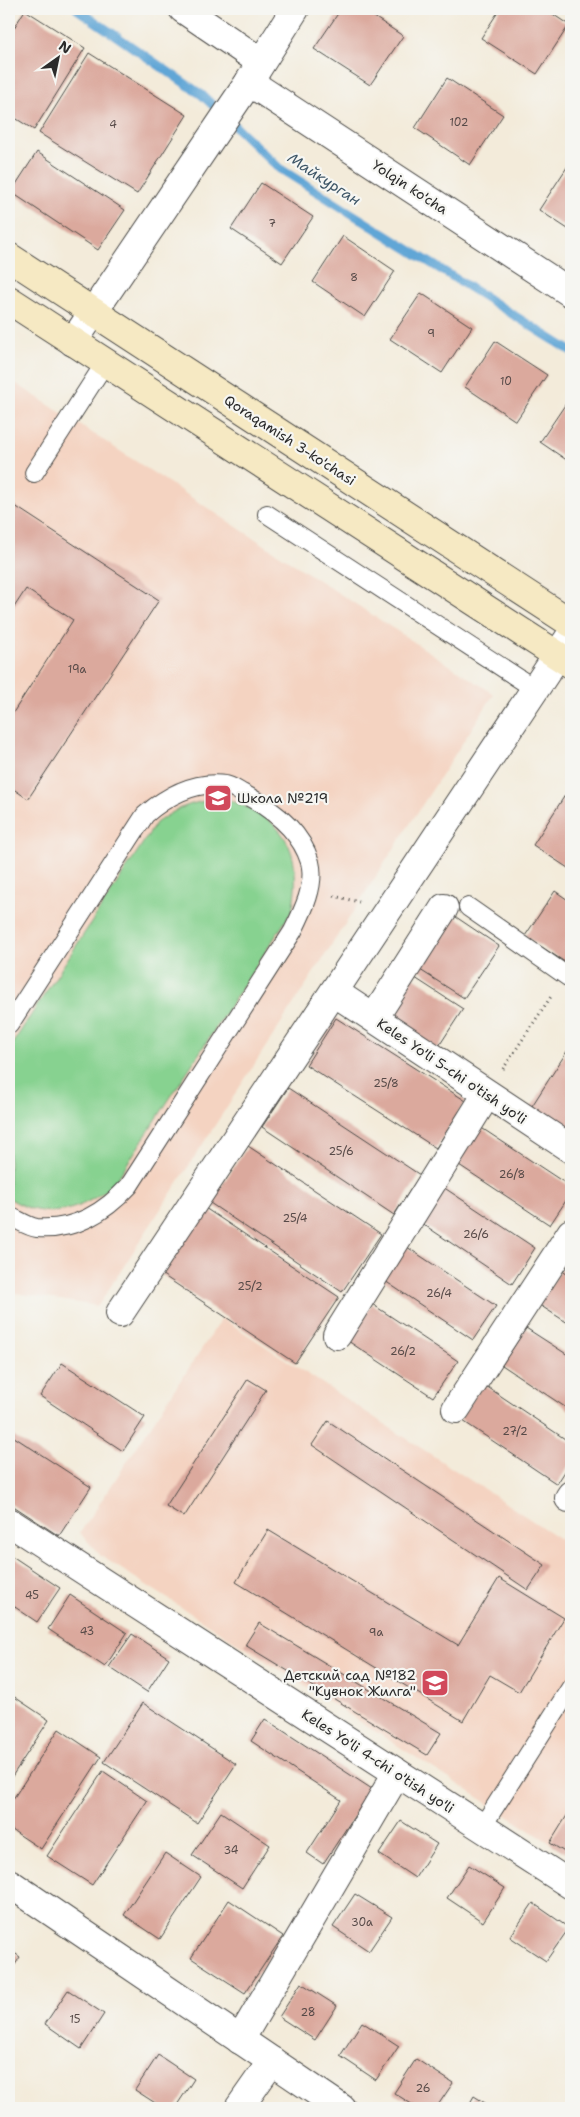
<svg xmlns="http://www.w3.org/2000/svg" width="580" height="2117" viewBox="0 0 580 2117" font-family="'Shantell Sans',sans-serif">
<rect width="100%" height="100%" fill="#f6f6f2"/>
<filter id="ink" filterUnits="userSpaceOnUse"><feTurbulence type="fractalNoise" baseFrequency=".02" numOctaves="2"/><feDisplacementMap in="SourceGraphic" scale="10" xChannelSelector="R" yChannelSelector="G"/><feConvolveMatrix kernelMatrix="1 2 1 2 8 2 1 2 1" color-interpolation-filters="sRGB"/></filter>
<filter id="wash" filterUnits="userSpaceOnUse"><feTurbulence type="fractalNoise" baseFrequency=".0096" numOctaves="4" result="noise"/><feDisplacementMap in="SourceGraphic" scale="20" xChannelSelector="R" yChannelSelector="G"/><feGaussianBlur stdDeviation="1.12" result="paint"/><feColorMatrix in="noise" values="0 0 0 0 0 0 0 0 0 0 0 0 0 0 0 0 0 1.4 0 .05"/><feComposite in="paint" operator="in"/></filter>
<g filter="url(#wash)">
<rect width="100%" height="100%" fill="#f3ebda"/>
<g fill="#f4d3c1">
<polygon points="9,379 494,694 98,1306 9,1292"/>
<polygon points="222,1318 571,1546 571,1809 550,1843 101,1556 80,1533"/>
</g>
<path fill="#87d290" stroke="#597e5e" d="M224,799C284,816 304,850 292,911L114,1184C81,1211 47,1223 9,1198V1049L156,823C180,806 194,801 224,799Z"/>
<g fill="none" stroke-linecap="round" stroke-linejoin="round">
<polyline stroke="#61a6d6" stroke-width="9" points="77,9 202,95 279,168 571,351"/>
</g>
<g id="blocks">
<g fill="#dba99d">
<polygon points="341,9 362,9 403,36 370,85 314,49"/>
<polygon points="500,9 545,9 569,25 537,74 481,38"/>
<polygon points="25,10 85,48 34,130 9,114 9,36"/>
<polygon points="89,53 187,115 137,194 39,133"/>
<polygon points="447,78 503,115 470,165 415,128"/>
<polygon points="37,152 125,210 98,250 11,192"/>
<polygon points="571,161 571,231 539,210"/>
<polygon points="261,183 313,217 282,263 231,229"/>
<polygon points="343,236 395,271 365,317 313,282"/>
<polygon points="421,293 472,327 442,373 390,339"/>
<polygon points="495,341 547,375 516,421 465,387"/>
<polygon points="571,396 571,463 540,442"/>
<polygon points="12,504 159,600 28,799 9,786 9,719 73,620 26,589 9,615 9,509"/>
<polygon points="571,786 571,870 533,845"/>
<polygon points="555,891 571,902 571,960 568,964 525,936"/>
<polygon points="453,915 499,946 464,998 417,968"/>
<polygon points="412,976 463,1009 437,1049 386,1016"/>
<polygon points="336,1018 466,1101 436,1148 306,1065"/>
<polygon points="571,1045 571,1136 530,1109"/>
<polygon points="288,1088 420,1175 394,1215 262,1127"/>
<polygon points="477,1125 571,1187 571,1193 550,1225 453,1161"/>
<polygon points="248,1146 381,1234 342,1292 210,1203"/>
<polygon points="440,1185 535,1248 512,1284 417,1220"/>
<polygon points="205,1208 339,1297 295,1363 161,1274"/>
<polygon points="404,1245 496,1306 473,1340 382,1279"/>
<polygon points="561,1270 571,1277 571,1325 538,1304"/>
<polygon points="372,1304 458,1361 433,1397 348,1341"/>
<polygon points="526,1328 571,1357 571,1411 502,1365"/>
<polygon points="62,1363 145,1417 123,1451 40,1396"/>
<polygon points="248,1379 266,1390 184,1517 166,1506"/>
<polygon points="483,1384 571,1443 571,1462 557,1484 460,1419"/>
<polygon points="328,1421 545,1565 528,1590 312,1445"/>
<polygon points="11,1435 91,1487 59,1536 9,1503 9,1439"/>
<polygon points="268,1530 458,1645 499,1578 564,1618 519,1692 490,1675 463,1721 236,1582"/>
<polygon points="9,1554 60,1588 37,1622 9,1603"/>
<polygon points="70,1595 127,1633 105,1667 48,1629"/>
<polygon points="259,1623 441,1733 427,1755 245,1645"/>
<polygon points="132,1634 169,1658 147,1692 109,1667"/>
<polygon points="13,1696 49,1720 9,1781 9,1702"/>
<polygon points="143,1703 236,1764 197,1823 104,1762"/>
<polygon points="265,1719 372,1789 323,1864 307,1853 341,1800 251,1741"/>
<polygon points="59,1729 101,1757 41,1849 9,1828 9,1805"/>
<polygon points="103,1771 147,1801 92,1885 47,1856"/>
<polygon points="571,1809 571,1856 550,1843"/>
<polygon points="221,1812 270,1845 242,1888 192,1855"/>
<polygon points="401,1821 437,1844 415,1878 379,1854"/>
<polygon points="165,1853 201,1877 160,1939 124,1915"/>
<polygon points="469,1865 505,1888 483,1922 447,1898"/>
<polygon points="355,1894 392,1917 369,1951 333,1927"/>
<polygon points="229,1900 283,1936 245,1993 191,1958"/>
<polygon points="533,1903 569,1928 546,1961 510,1937"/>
<polygon points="9,1949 20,1957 9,1974"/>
<polygon points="301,1983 337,2006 315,2040 279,2017"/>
<polygon points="68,1990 104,2014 81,2049 45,2024"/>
<polygon points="362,2022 399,2046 376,2080 340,2056"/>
<polygon points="158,2055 194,2079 175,2108 163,2108 135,2090"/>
<polygon points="416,2059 453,2083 436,2108 418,2108 394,2093"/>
<polygon points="474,2096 493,2108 467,2108"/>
</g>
</g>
</g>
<g filter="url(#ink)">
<use href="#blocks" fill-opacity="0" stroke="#494845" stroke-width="1"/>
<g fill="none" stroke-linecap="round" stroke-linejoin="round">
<defs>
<g id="lane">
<polyline points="34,473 105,363"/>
<polyline points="267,514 535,689"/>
<polyline points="468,907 571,979"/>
<path d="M9,1025L145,815C167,796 194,781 225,785C230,785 237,790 242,793C271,808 300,829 310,862C316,885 303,911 293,931L129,1186C105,1212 75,1231 37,1228C28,1227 17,1219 9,1216"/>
<polyline points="482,1827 571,1687"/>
</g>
<g id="street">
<polyline points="183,9 261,62"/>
<polyline points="249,82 571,293"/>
<polyline points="73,342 249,82 295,9"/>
<polyline points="334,992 571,1149"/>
<polyline points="374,1018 444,908"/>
<polyline points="120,1313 571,635"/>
<polyline points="337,1335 487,1094"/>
<polyline points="456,1409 571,1233"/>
<polyline points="569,1498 571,1495"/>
<polyline points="9,1522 571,1885"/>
<polyline points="9,1883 341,2108"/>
<polyline points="240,2040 397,1773"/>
<polyline points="239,2108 272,2061"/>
</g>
<g id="secondary">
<polyline points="9,257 571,623"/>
<polyline points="9,300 571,664"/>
</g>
</defs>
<use href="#lane" stroke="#494845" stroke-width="20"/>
<use href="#street" stroke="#494845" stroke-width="30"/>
<use href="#secondary" stroke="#494845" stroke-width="30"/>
<g stroke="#494845" stroke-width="3" stroke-dasharray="1 4" stroke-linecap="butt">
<polyline points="334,896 359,902"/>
<polyline points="503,1069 552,995"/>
</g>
<use href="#lane" stroke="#fff" stroke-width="18"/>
<use href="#street" stroke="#fff" stroke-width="28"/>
<use href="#secondary" stroke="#f6e9c3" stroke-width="28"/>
</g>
</g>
<defs>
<symbol id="school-square" viewBox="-11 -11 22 22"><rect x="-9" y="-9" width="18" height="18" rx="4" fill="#d1495b" stroke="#f6f6f2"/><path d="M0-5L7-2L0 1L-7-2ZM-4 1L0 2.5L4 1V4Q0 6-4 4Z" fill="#fff"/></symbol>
</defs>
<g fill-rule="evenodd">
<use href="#school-square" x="202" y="782" width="32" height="32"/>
<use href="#school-square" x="419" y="1667" width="32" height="32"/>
</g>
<g text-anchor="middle" stroke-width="4.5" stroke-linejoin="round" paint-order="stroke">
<g font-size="11" fill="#574a48">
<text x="459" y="126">102</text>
<text x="113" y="128">4</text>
<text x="272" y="227">7</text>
<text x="354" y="281">8</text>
<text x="431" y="337">9</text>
<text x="506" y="385">10</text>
<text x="77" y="673">19a</text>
<text x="386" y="1087">25/8</text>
<text x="341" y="1155">25/6</text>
<text x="512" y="1178">26/8</text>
<text x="295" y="1222">25/4</text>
<text x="476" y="1238">26/6</text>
<text x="250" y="1290">25/2</text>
<text x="439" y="1297">26/4</text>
<text x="403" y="1355">26/2</text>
<text x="515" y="1435">27/2</text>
<text x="32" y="1599">45</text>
<text x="87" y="1635">43</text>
<text x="376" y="1636">9а</text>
<text x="231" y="1854">34</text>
<text x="362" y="1926">30a</text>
<text x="308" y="2016">28</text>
<text x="75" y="2023">15</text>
<text x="423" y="2092">26</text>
</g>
<g font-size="14" fill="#2b2b2b" stroke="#f6f6f2">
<text transform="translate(410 187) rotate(33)" y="5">Yolqin ko'cha</text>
<text transform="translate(290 440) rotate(33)" y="5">Qoraqamish 3-ko'chasi</text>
<text transform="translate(452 1071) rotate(34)" y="5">Keles Yo'li 5-chi o'tish yo'li</text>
<text transform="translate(378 1761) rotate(33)" y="5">Keles Yo'li 4-chi o'tish yo'li</text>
</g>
<g font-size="14" fill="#2b2b2b" stroke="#f6f6f2" text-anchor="start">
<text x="237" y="803">Школа №219</text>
<text x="416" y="1680" text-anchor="end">Детский сад №182<tspan x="416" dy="16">"Кувнок Жилга"</tspan></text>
</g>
<g font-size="15" font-style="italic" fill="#3e5667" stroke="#f6f6f2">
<text transform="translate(324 179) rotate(33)" y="5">Майкурган</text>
</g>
</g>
<rect width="580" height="2117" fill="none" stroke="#f6f6f2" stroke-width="30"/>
<g transform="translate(58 58) rotate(33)" stroke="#f6f6f2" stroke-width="4" paint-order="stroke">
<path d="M0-4L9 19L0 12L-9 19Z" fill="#2b2b2b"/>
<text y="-8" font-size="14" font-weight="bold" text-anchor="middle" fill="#2b2b2b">N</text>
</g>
</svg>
